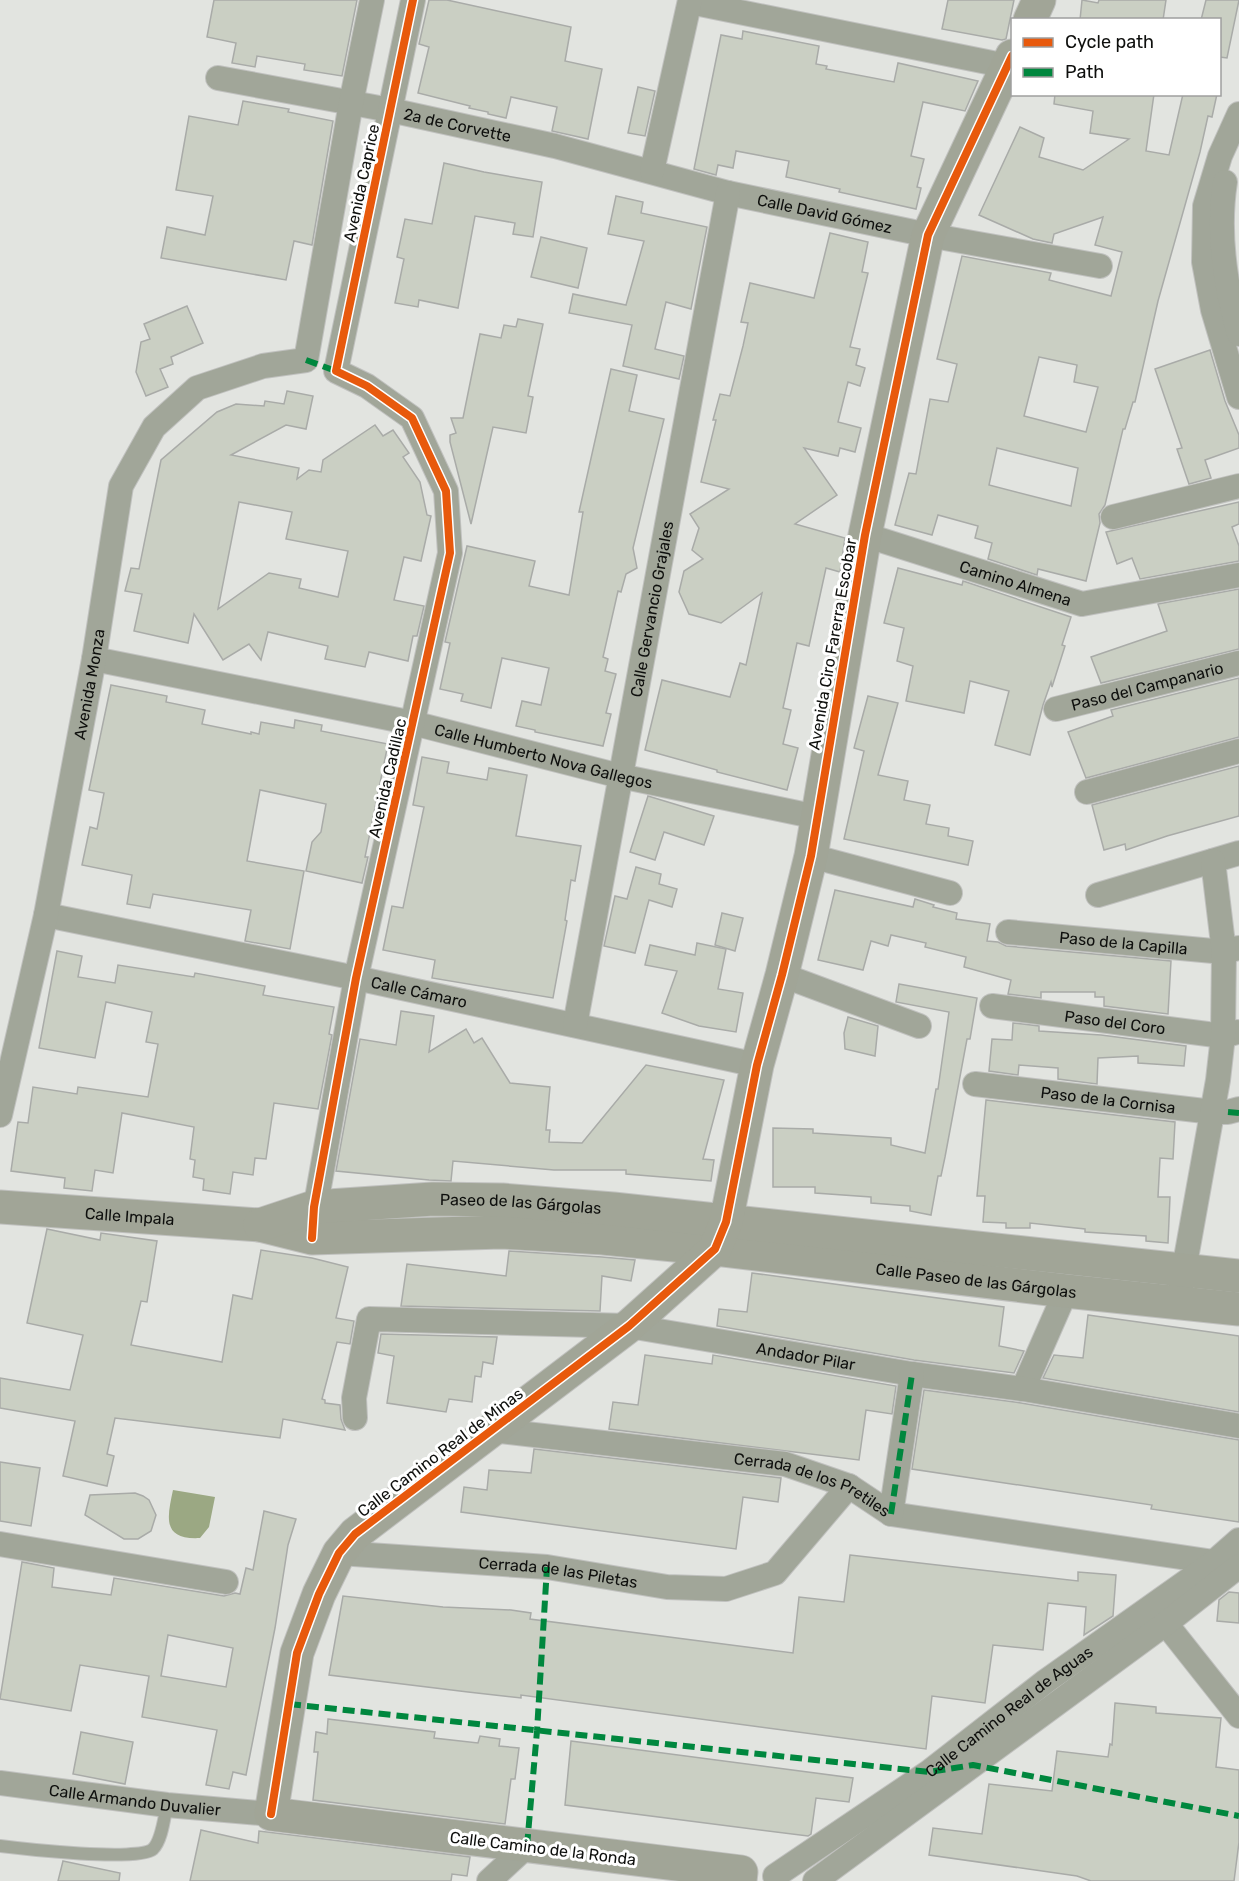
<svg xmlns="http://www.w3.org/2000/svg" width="1239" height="1881" viewBox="0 0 1239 1881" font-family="Rubik,sans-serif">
<rect width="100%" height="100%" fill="#e2e4e0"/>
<path fill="#9ba883" d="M173,1490L215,1497L209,1527L200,1538C162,1540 167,1518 173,1490Z"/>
<g fill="#cacfc3" stroke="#a9aba8" stroke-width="1.5" fill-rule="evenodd">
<polygon points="214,0 357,0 342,76 304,70 305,64 257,56 255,67 232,63 236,43 207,37"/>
<polygon points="429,0 447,0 571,27 565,61 602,69 588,139 552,131 557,107 511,97 506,118 488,114 488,112 469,108 470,106 418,93 429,47 419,44"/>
<polygon points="948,0 1014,0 1006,39 1002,40 942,29"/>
<polygon points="1082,0 1098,3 1099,0 1166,0 1163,20 1080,20"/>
<polygon points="1206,0 1239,0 1227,58 1220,57 1220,20 1201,20"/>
<polygon points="743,31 819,46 816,64 827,66 826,69 894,82 898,63 978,81 965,111 923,102 911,156 924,159 917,187 921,188 916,209 839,192 840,189 786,177 789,161 736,151 733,168 718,165 716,175 694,169 721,35 742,39"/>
<polygon points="638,87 655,91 645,136 628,133"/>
<path d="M1055,94H1154L1146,151L1169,155L1183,94H1217L1212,117L1208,116L1200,152L1158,301L1135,402H1133L1125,429H1123L1105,505L1099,514L1100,523L1086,581L1038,569L1037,575L988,559L992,543L975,538L978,526L938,515L932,535L895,525L909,473L916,474L930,399L948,402L957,364L937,359L962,256L1051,273L1049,280L1111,296L1122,252L1095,245L1103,217L1054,234L1052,243L1033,239L979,215L1020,127L1044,138L1039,157L1083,170L1129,139L1090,133L1093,111L1054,104ZM1039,357L1077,365L1074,382L1098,387L1086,432L1024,416ZM997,448L1078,468L1071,506L989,485Z"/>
<polygon points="243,101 289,109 288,112 333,121 312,245 294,241 286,280 161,258 167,227 205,235 213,196 176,190 189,116 238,125"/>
<polygon points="444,163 484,172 542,182 533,237 513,234 515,223 475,216 458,308 419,300 418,307 395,303 404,259 397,257 405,219 432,224"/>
<polygon points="616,196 643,202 641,213 707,227 691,309 666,302 655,349 684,356 679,379 623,366 632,325 569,313 573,294 626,305 644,241 608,234"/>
<polygon points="830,233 868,242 862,272 868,273 850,347 860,349 856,365 865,368 860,386 848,382 838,422 861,428 855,452 840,448 838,456 804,448 837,495 795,524 845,538 840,572 826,568 809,646 797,643 783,708 791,710 783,744 798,748 787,790 717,772 717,770 645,750 662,680 730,697 740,663 746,665 762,593 721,623 689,614 679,592 684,571 703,559 692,550 699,528 690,514 729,489 701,482 716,420 713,420 720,394 730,396 743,346 748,323 741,322 750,283 814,298"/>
<polygon points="541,237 587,248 578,288 531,277"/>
<polygon points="187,306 203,343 171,357 173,364 160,369 168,387 146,396 136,372 141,342 150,339 144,324"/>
<polygon points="518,319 543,324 528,396 533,397 526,433 493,427 471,524 450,442 450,435 456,433 451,418 463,418 480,334 501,338 504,325 516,327"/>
<polygon points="1210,350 1225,401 1239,435 1239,448 1205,460 1211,478 1189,484 1177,449 1182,448 1155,369"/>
<polygon points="611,369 637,375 629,411 664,419 633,548 637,568 626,574 621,592 618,591 603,657 608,659 605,671 616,674 606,713 611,714 603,746 535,732 535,730 516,726 522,701 541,705 549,668 502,658 491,708 461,701 463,694 440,689 450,643 445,642 467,546 535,561 529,586 569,595 583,512 579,512"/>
<path d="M287,391L313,396L306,429L286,425L231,455L299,468L297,479L309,470L321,472L323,460L375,425L383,436L393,430L409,453L403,457L420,482L427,515L431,516L421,561L404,557L394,600L424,606L417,636H413L408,661L369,652L365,667L325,659L328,646L268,632L261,660L249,644L223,660L194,614L188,643L134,631L142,594L125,591L131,568L139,569L161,460L217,412L236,404L264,406L265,401L284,404ZM239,502L292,512L286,539L348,551L338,597L299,588L301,579L269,573L218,609Z"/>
<polygon points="1239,502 1239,524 1232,527 1239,546 1239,561 1140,579 1132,558 1117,564 1106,532"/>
<polygon points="898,568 962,585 963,581 1071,617 1062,645 1065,646 1052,687 1051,682 1043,705 1030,755 995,745 1009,691 970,681 964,713 906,701 913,666 897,661 904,628 884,623"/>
<polygon points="1239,589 1239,649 1101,683 1091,657 1167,631 1158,604"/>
<polygon points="1239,678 1239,737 1086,778 1068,732 1113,716 1111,710"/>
<polygon points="111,685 167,696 166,702 205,710 202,724 251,734 251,732 259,734 261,722 294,728 295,720 322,725 321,731 388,744 365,857 368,857 362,883 306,871 312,842 321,832 326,804 260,790 247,861 304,871 290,949 245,941 251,910 153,894 150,908 127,904 132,875 82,865 90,827 97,829 104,793 89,790"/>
<polygon points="868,696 898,703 878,775 908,781 904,800 930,805 926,824 949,828 948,836 973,841 968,865 844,839 864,751 854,748"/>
<polygon points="422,757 449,762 447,773 487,780 489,768 527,775 516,836 581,846 575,881 571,880 565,920 567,921 553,998 432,978 435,960 383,950 392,906 403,908 424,807 413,805"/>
<polygon points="1239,766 1239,816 1167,836 1126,850 1125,844 1104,850 1092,805"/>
<polygon points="648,796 714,816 704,845 664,832 655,860 630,852"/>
<polygon points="636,867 661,874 659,884 677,889 672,907 649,900 635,953 604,946 615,896 627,899"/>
<polygon points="835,890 913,907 915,899 934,905 933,907 957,913 956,919 990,924 987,941 998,942 1006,946 1171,961 1168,1014 1104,1006 1104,997 1095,997 1095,992 1041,992 1041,998 1008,994 1011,980 964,967 966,957 925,947 926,943 891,935 888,946 871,941 863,970 818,960"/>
<polygon points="722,913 743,918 735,951 715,945"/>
<polygon points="697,943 726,949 718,989 743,993 736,1032 699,1026 662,1013 677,971 645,965 650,945 695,955"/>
<polygon points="57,951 82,956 78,977 115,983 118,965 194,977 195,973 265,986 263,995 334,1007 329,1034 332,1035 318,1109 274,1103 266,1159 255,1158 253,1175 233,1172 230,1194 203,1190 204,1179 193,1177 195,1160 190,1159 194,1127 122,1113 113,1173 95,1170 92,1191 64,1188 65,1178 11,1171 18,1122 28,1123 33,1087 77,1094 78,1087 148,1097 158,1044 146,1042 152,1012 106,1002 95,1058 39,1048"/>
<polygon points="899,984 977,998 970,1039 967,1039 945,1157 941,1176 938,1176 931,1215 910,1211 910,1206 871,1203 871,1197 815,1193 815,1187 773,1187 773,1128 813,1129 813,1133 891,1138 891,1145 925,1153 936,1089 938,1089 949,1012 896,1002"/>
<polygon points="401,1011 434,1016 429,1052 466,1029 474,1043 482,1038 510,1083 550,1087 546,1130 550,1130 549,1142 582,1143 646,1065 724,1080 703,1159 714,1160 711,1181 626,1174 626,1170 554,1170 453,1161 451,1181 429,1180 336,1171 360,1039 396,1045"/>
<polygon points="848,1017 878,1026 875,1056 845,1049 844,1033"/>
<polygon points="1013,1023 1039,1026 1039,1031 1101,1035 1186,1046 1184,1066 1138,1063 1138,1056 1098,1058 1097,1084 1058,1079 1058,1068 1019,1065 1018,1075 989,1071 992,1039 1012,1040"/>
<polygon points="986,1100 1175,1122 1173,1159 1160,1158 1158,1197 1170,1197 1168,1243 1146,1241 1146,1236 1085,1232 1085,1229 1030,1223 1030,1228 1006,1228 1006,1223 983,1222 985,1196 977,1196"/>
<polygon points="47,1229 100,1240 101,1233 157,1241 147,1302 141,1301 131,1345 222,1362 233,1295 252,1299 261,1250 312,1258 348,1267 336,1318 354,1321 350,1344 337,1342 322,1399 325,1400 325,1403 340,1405 341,1419 345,1430 283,1419 280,1438 115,1418 107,1454 114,1456 107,1486 63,1476 75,1421 0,1408 0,1378 70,1390 83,1335 27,1323"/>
<polygon points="509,1251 602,1257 635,1260 631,1281 602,1276 600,1311 401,1306 407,1264 506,1276"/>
<polygon points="752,1273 1004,1307 999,1346 1024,1351 1014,1373 914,1360 717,1326 719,1309 747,1312"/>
<polygon points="1088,1315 1239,1336 1239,1412 1043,1378 1054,1355 1083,1358"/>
<polygon points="381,1334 497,1337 493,1364 483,1362 481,1377 475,1376 472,1402 449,1399 446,1412 387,1403 394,1356 378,1353"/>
<polygon points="645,1355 712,1364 713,1355 896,1386 892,1414 866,1410 859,1460 609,1429 613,1402 638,1405"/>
<polygon points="924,1390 1021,1403 1239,1440 1239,1522 1151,1509 1152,1505 912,1469"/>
<polygon points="534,1449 781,1478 778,1502 743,1497 736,1549 461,1512 464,1487 487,1490 489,1470 531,1473"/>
<polygon points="0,1462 40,1468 31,1526 0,1521"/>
<polygon points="135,1493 143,1496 149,1500 156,1515 151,1531 138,1539 124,1539 85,1515 90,1495"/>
<path d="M264,1511L296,1519L288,1545L275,1628L246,1775L233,1772L229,1789L206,1785L217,1730L142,1717L149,1676L80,1665L71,1711L0,1699L22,1562L54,1568L52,1587L111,1595L114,1578L224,1596L235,1593L240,1594L246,1568L253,1570ZM168,1635L233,1648L226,1687L161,1676Z"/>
<polygon points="850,1555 1078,1581 1078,1572 1116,1575 1113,1616 1084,1635 1086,1607 1048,1603 1043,1650 993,1645 985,1703 932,1696 926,1749 521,1695 521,1698 468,1692 329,1675 343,1596 443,1607 511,1610 531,1613 530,1619 793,1653 799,1597 844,1602"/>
<polygon points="1229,1592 1239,1593 1239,1623 1217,1621 1219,1600"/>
<polygon points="1115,1703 1156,1707 1156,1713 1221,1718 1216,1767 1239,1770 1239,1842 1234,1881 1091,1881 1077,1876 929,1855 933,1828 982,1834 989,1784 1052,1791 1057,1751 1108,1757 1110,1744 1112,1745"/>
<polygon points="328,1719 435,1732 434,1738 478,1743 480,1736 500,1739 499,1746 519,1748 515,1779 511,1779 505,1824 313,1800 318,1752 314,1752 316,1732 327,1734"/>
<polygon points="81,1732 133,1742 125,1784 73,1774"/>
<polygon points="571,1741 853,1778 849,1802 816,1798 811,1834 808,1836 565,1805"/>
<polygon points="201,1830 258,1843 259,1831 470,1857 467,1876 452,1874 451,1881 190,1881"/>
<polygon points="63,1861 120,1873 119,1881 58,1881"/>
</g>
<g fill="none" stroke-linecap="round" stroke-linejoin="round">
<defs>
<path id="lane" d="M0,1846C23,1849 139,1862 153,1849C162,1840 164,1818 167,1805"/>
<g id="street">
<polyline points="690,2 1007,66"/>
<path id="s1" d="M218,78L390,110L555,146L728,193L928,235L1100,266"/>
<polyline points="1239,114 1220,156 1205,206 1204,262 1213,310 1239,397"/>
<polyline points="652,171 690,0"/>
<path d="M1225,182C1217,233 1225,285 1239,334"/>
<polyline points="1113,517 1239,486"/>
<path id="s2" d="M865,535L1082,604L1239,575"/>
<path id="s3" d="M94,659L413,723L620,776L817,817"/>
<path id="s4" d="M1056,709L1239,663"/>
<polyline points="1087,792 1239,751"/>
<polyline points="811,856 950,893"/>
<polyline points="1098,895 1239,853"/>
<path id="s5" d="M46,915L356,978L757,1065"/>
<path id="s6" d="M1008,932L1224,952L1238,948"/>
<polyline points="782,975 919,1026"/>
<path id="s7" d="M992,1006L1223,1036L1237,1032"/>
<path id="s8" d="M575,1025L728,193"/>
<path id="s9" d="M975,1084L1213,1112H1228L1239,1109"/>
<path id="s10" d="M0,1115L46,915L94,659L121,486L154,427L197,388L263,366L306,360L351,103L372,0"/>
<polyline points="313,1221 356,978 450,553 446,491 412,418 367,386 336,371 413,0"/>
<polyline points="1181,1286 1218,1080 1223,1036 1224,952 1213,861"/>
<polyline points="1023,1389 1066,1291"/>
<path id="s11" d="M355,1418L354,1398L369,1319L629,1326L912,1374L1023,1389L1239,1426"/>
<path id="s12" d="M492,1430L785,1464L849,1486L891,1514L1214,1562L1234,1570"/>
<polyline points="891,1514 912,1374"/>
<polyline points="0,1544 226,1582"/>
<path id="s13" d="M339,1553L547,1567L667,1587L726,1589L775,1573L849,1486"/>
<polyline points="1155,1610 1239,1716"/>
<path id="s14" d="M0,1783L167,1805L271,1814"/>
<path id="s15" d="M775,1876L929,1772L1046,1681L1214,1562L1239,1540"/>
<polyline points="489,1881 527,1846"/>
<polyline points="815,1881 1165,1624 1239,1566"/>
</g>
<g id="secondary">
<polyline points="1030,20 1039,0"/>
<path id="s16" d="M0,1207L260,1225L312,1238L501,1232L603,1238L715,1249L1066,1291L1239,1309"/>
<path id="s17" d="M260,1225L314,1207L433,1199L502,1200L613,1209L1239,1276"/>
<polyline points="740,1881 741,1872 271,1814 297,1653 319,1594 339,1553 355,1534 629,1326 715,1249 726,1222 757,1065 782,975 811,856 865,535 928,235 1012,56"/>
</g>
</defs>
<use href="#lane" stroke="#c0c1bf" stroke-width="14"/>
<use href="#street" stroke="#c0c1bf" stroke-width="26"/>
<use href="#secondary" stroke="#c0c1bf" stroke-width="35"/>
<use href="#lane" stroke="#a1a699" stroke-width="12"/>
<use href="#street" stroke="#a1a699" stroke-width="24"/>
<use href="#secondary" stroke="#a1a597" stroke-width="33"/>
<g stroke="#00873e" stroke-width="6" stroke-dasharray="12 6" stroke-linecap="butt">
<polyline points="306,360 336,371"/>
<polyline points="1228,1112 1239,1113"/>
<polyline points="891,1514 912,1374"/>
<polyline points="289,1704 929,1772 973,1765 1239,1816"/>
<polyline points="527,1846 537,1731 547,1567"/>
</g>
<defs>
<g id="cycleway">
<polyline points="312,1238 314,1207 356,978 450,553 446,491 412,418 367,386 336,371 413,0"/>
<polyline points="271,1814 297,1653 319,1594 339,1553 355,1534 629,1326 715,1249 726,1222 757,1065 782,975 811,856 865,535 928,235 1012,56"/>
</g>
</defs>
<use href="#cycleway" stroke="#fff" stroke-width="11"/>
<use href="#cycleway" stroke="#e8590c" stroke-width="8"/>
</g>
<g text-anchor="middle" stroke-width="6" stroke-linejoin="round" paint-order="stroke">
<g font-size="16" fill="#0e0f0d" stroke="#fff">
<text dy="6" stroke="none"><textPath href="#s1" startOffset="244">2a de Corvette</textPath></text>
<text transform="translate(361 183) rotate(-78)" y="6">Avenida Caprice</text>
<text dy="6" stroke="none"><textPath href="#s1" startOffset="622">Calle David Gómez</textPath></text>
<text dy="6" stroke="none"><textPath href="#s2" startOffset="158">Camino Almena</textPath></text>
<text dy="6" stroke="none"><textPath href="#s8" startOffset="423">Calle Gervancio Grajales</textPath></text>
<text transform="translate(832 644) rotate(-80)" y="6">Avenida Ciro Farerra Escobar</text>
<text dy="6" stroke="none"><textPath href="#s10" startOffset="440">Avenida Monza</textPath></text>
<text dy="6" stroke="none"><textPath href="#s4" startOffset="94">Paso del Campanario</textPath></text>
<text dy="6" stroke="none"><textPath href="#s3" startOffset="460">Calle Humberto Nova Gallegos</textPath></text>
<text transform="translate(387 778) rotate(-77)" y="6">Avenida Cadillac</text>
<text dy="6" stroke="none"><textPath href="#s6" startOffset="116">Paso de la Capilla</textPath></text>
<text dy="6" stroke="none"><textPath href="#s5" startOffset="381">Calle Cámaro</textPath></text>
<text dy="6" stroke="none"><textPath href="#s7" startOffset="124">Paso del Coro</textPath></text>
<text dy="6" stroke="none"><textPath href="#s9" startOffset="134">Paso de la Cornisa</textPath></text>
<text dy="6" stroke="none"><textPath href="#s17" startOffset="264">Paseo de las Gárgolas</textPath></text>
<text dy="6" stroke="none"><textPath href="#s16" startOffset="130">Calle Impala</textPath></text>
<text dy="6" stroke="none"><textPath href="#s16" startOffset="981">Calle Paseo de las Gárgolas</textPath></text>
<text dy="6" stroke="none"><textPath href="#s11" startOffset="540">Andador Pilar</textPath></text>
<text transform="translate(440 1452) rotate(-37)" y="6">Calle Camino Real de Minas</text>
<text dy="6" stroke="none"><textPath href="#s12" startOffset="327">Cerrada de los Pretiles</textPath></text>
<text dy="6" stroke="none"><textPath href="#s13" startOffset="220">Cerrada de las Piletas</textPath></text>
<text dy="6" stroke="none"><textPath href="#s15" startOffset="286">Calle Camino Real de Aguas</textPath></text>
<text dy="6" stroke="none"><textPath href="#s14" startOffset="136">Calle Armando Duvalier</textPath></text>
<text transform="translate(543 1848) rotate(7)" y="6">Calle Camino de la Ronda</text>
</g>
</g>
<rect x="1011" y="18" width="210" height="78" fill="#ffffff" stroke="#9f9f9e" stroke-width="1.5"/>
<rect x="1023" y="38" width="30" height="9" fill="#e8590c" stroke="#9f9f9e" stroke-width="1.5"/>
<text x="1065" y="48" font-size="18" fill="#0e0f0d">Cycle path</text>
<rect x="1023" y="68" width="30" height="9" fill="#00873e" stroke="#9f9f9e" stroke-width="1.5"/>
<text x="1065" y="78" font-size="18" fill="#0e0f0d">Path</text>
</svg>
